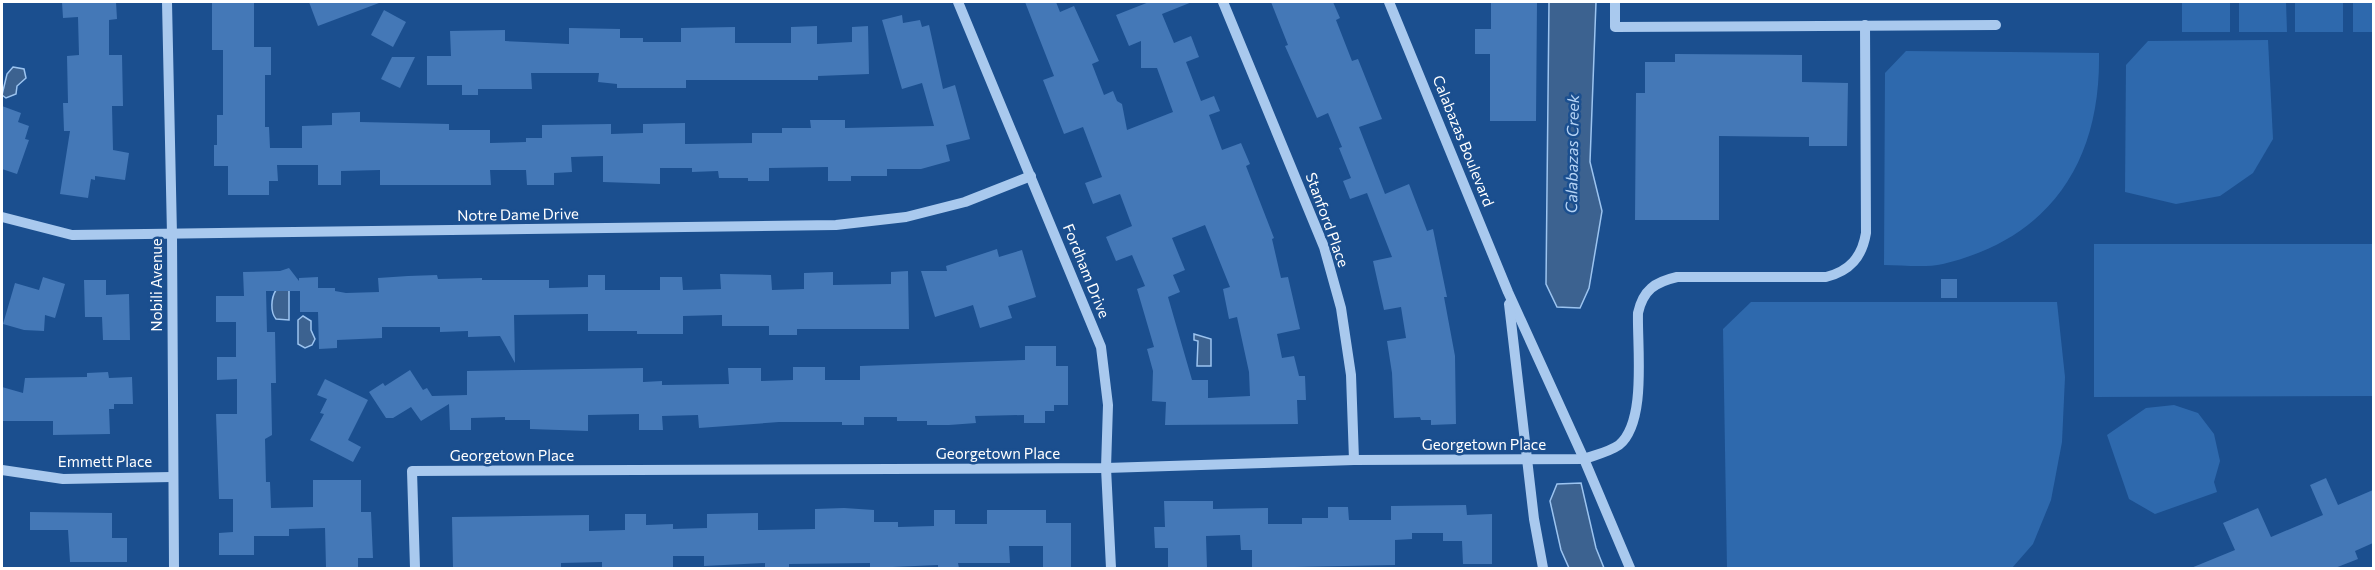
<svg xmlns="http://www.w3.org/2000/svg" width="2375" height="570" viewBox="0 0 2375 570" font-family="Commissioner,sans-serif">
<rect width="100%" height="100%" fill="#1b4f8f"/>
<g fill="#2e69ad">
<rect x="2182" y="2" width="48" height="30"/>
<polygon points="2239,2 2286,2 2287,32 2239,32"/>
<rect x="2295" y="2" width="48" height="30"/>
<rect x="2353" y="2" width="20" height="30"/>
<polygon points="2268,40 2273,139 2253,173 2220,196 2176,204 2125,192 2126,65 2148,41"/>
<path d="M1906,51L2099,53C2101,161 2051,238 1943,264C1925,268 1902,265 1884,265L1885,73Z"/>
<polygon points="2094,244 2373,244 2373,396 2094,397"/>
<polygon points="1751,302 2057,302 2065,377 2062,442 2051,500 2033,544 2012,568 1727,568 1723,329"/>
<polygon points="2174,405 2198,413 2214,434 2220,461 2214,482 2217,492 2155,514 2129,499 2107,435 2146,408"/>
</g>
<g fill="#3c6290" stroke="#9cc4f0" stroke-width="1.5">
<polygon points="1549,2 1596,2 1590,162 1602,211 1589,288 1580,308 1557,307 1546,284"/>
<polygon points="13,67 24,69 26,78 17,86 16,94 6,98 2,95 7,74"/>
<path d="M276,290H289V320L276,319C270,312 271,298 276,290Z"/>
<polygon points="303,316 311,321 311,330 315,339 312,345 305,348 298,344 298,320"/>
<polygon points="1194,334 1211,339 1211,366 1197,366 1198,341 1194,340"/>
<polygon points="1581,483 1596,548 1604,568 1569,568 1561,550 1550,501 1557,484"/>
</g>
<g fill="#4478b7" fill-rule="evenodd">
<polygon points="62,2 116,2 117,19 109,20 109,55 122,55 123,106 112,106 113,150 129,153 125,180 95,176 95,180 91,179 88,198 60,194 70,131 64,131 63,103 68,103 67,56 79,55 78,17 63,18"/>
<polygon points="212,2 254,2 254,47 271,47 271,75 265,75 265,127 269,127 270,148 302,148 302,126 332,125 332,113 360,112 360,122 449,124 449,130 490,130 490,143 526,142 526,138 542,138 542,125 611,124 611,134 643,133 643,124 685,123 685,144 752,143 752,133 782,133 782,128 811,128 810,120 845,120 845,128 934,126 922,83 902,89 882,20 902,15 903,23 920,20 922,27 929,25 943,89 955,85 970,139 946,145 950,161 921,169 887,169 887,176 851,176 851,181 828,181 828,167 769,168 769,181 748,181 748,178 719,178 718,171 692,172 692,168 660,168 660,184 603,182 603,156 571,157 572,172 554,173 554,185 527,185 526,170 490,170 491,185 380,185 380,170 341,171 341,185 318,185 318,165 277,165 278,181 269,181 269,195 228,195 228,166 214,166 214,145 217,145 217,115 223,115 223,50 212,50"/>
<polygon points="309,2 379,2 379,3 318,26"/>
<path d="M1025,2H1056L1060,12L1074,6L1099,61L1092,64L1104,95L1113,91L1117,101L1122,104L1127,130L1173,112L1157,68H1141V41L1129,46L1116,15L1149,2H1192L1162,14L1174,43L1191,36L1199,57L1186,62L1201,101L1214,96L1220,111L1209,115L1222,150L1241,143L1250,164L1246,166L1274,238L1272,239L1281,278L1288,277L1300,329L1277,334L1282,358L1294,356L1299,376H1305L1306,400H1297L1298,424L1165,425L1166,402L1152,401L1153,371L1147,349L1154,347L1137,289L1145,286L1132,255L1116,261L1106,237L1132,226L1120,194L1093,204L1085,183L1102,177L1083,127L1064,134L1043,80L1054,76ZM1205,225L1230,287L1223,289L1229,319L1237,317L1249,372L1250,396L1208,398V380H1192L1168,297L1180,292L1173,275L1185,270L1172,238Z"/>
<polygon points="1271,2 1333,2 1340,18 1336,20 1352,61 1358,59 1382,119 1359,127 1385,194 1409,184 1427,231 1433,229 1447,297 1444,297 1455,356 1456,424 1431,425 1431,420 1421,420 1420,417 1394,418 1392,373 1387,341 1406,338 1401,307 1384,310 1373,261 1392,257 1367,193 1350,199 1343,181 1351,178 1339,148 1342,147 1328,113 1317,118 1285,46 1288,45"/>
<polygon points="1491,2 1537,2 1536,121 1490,121 1490,54 1475,54 1475,29 1491,29"/>
<polygon points="384,10 406,22 393,47 371,35"/>
<polygon points="817,26 817,44 852,42 852,27 868,26 869,74 818,76 818,80 686,80 686,88 617,88 617,84 598,82 599,73 531,73 532,89 478,89 478,95 462,95 462,85 427,85 427,56 451,56 450,31 505,30 505,41 569,44 569,28 620,29 620,38 643,38 643,42 681,42 681,28 735,27 735,43 791,43 791,27"/>
<polygon points="1675,54 1802,55 1802,82 1848,83 1847,146 1809,146 1809,137 1719,136 1719,220 1635,220 1636,93 1645,93 1645,62 1675,62"/>
<polygon points="392,57 415,57 400,88 381,79"/>
<polygon points="2,106 21,113 18,122 29,126 25,139 29,140 17,174 2,169"/>
<polygon points="997,249 999,257 1022,250 1036,297 1008,306 1012,318 980,328 973,305 935,317 921,271 947,271 946,266"/>
<polygon points="289,268 299,281 299,278 318,277 318,288 335,288 335,291 346,293 379,292 378,278 408,276 437,275 438,279 482,278 482,280 549,280 549,288 588,287 588,275 605,275 605,290 660,290 660,277 682,277 683,290 721,289 720,274 771,275 772,290 804,289 804,273 833,272 833,285 891,284 891,272 908,271 909,329 797,329 797,335 769,335 769,326 722,326 722,315 683,316 683,334 637,334 637,331 588,331 588,314 514,315 515,363 500,336 468,337 468,331 440,332 440,327 382,327 382,338 337,340 337,348 319,349 318,312 300,312 300,291 266,291 267,332 275,332 276,383 271,383 272,435 265,439 266,482 270,482 271,508 313,507 313,480 361,480 361,512 371,512 373,558 358,558 358,568 326,568 325,528 289,529 289,536 254,536 254,555 219,555 219,533 233,532 233,499 219,499 216,414 237,414 237,379 217,380 217,357 236,357 236,322 216,322 216,296 244,296 243,272 280,271"/>
<polygon points="43,277 65,284 55,318 45,315 44,331 24,330 3,324 15,283 39,290"/>
<rect x="1941" y="279" width="16" height="19"/>
<polygon points="84,280 106,280 106,295 129,294 130,340 103,340 102,317 85,317"/>
<polygon points="1025,346 1056,346 1056,366 1068,366 1068,405 1054,405 1054,411 1045,411 1045,423 1024,423 1024,415 975,416 976,423 949,425 927,425 927,421 897,421 897,417 864,417 864,425 842,425 842,422 779,422 699,428 698,415 662,416 663,430 639,430 639,414 588,415 588,431 530,429 530,420 505,420 505,417 471,418 471,430 450,430 449,404 421,421 411,407 393,418 386,418 369,392 383,383 385,386 410,370 423,390 427,388 432,396 467,395 467,371 643,368 643,382 662,381 662,385 729,384 728,368 761,368 761,381 793,380 793,367 825,367 825,380 860,380 860,366 1025,360"/>
<polygon points="108,372 109,378 132,377 133,404 114,404 114,409 109,409 110,434 53,435 53,421 2,421 2,387 23,393 25,378 87,377 87,373"/>
<polygon points="325,379 368,400 348,440 361,447 353,462 310,440 324,414 320,413 327,399 317,395"/>
<polygon points="2326,478 2338,505 2373,490 2373,543 2355,551 2358,559 2335,568 2191,568 2235,550 2223,523 2258,508 2271,537 2323,515 2310,485"/>
<polygon points="1164,501 1213,501 1213,509 1268,508 1268,524 1302,524 1302,518 1328,518 1328,507 1348,507 1349,520 1391,520 1391,506 1466,505 1467,515 1492,514 1492,564 1463,564 1462,541 1443,541 1443,533 1412,533 1412,539 1395,540 1395,565 1252,568 1252,550 1241,550 1240,535 1206,536 1207,568 1168,568 1168,548 1155,548 1154,527 1165,527"/>
<polygon points="844,508 874,510 874,522 898,522 898,527 934,526 934,510 955,510 955,524 987,524 987,510 1046,510 1046,523 1071,523 1071,568 1043,568 1043,546 1009,546 1010,563 958,563 959,568 938,568 938,565 870,568 870,563 789,564 789,568 765,568 765,563 704,566 704,556 673,556 673,568 602,568 602,562 561,563 561,568 453,568 452,517 589,515 589,531 625,530 625,514 646,514 646,525 673,524 673,529 707,528 707,514 758,513 758,530 815,529 815,509"/>
<polygon points="30,512 112,513 112,538 127,538 127,562 70,562 68,530 30,530"/>
</g>
<g fill="none" stroke-linecap="round" stroke-linejoin="round">
<g stroke="#a9c9ee" stroke-width="10">
<polyline points="167,2 172,235 174,568"/>
<polyline points="958,2 1101,347 1108,405 1106,468 1111,568"/>
<polyline points="1223,2 1324,247 1341,308 1351,375 1354,460"/>
<polyline points="1389,2 1508,292 1584,459 1630,568"/>
<polyline points="1615,2 1615,27 1996,25"/>
<polyline points="2,217 72,235 836,225 906,217 965,202 1031,176"/>
<polyline points="1509,304 1534,519 1543,568"/>
<polyline points="2,470 63,479 172,477"/>
<path d="M415,568L412,471L1106,468L1354,460L1584,459C1595,455 1609,452 1619,445C1647,422 1637,348 1638,313C1643,290 1655,282 1677,277H1826C1850,271 1862,257 1866,233L1865,25"/>
</g>
</g>
<g text-anchor="middle" stroke-width="5" stroke-linejoin="round" paint-order="stroke">
<g font-size="15" fill="#fff" stroke="#1b4f8f">
<text transform="translate(1463 141) rotate(68)" y="5">Calabazas Boulevard</text>
<text transform="translate(518 215) rotate(-1)" y="5">Notre Dame Drive</text>
<text transform="translate(1327 220) rotate(70)" y="5">Stanford Place</text>
<text transform="translate(1086 271) rotate(68)" y="5">Fordham Drive</text>
<text transform="translate(157 285) rotate(-90)" y="5">Nobili Avenue</text>
<text x="1484" y="450">Georgetown Place</text>
<text x="998" y="459">Georgetown Place</text>
<text x="512" y="461">Georgetown Place</text>
<text x="105" y="467">Emmett Place</text>
</g>
<g font-size="16" font-style="italic" fill="#b5d3f5" stroke="#1b4f8f">
<text transform="translate(1572 154) rotate(-89)" y="6">Calabazas Creek</text>
</g>
</g>
<rect width="2375" height="570" fill="none" stroke="#ffffff" stroke-width="6"/>
</svg>
